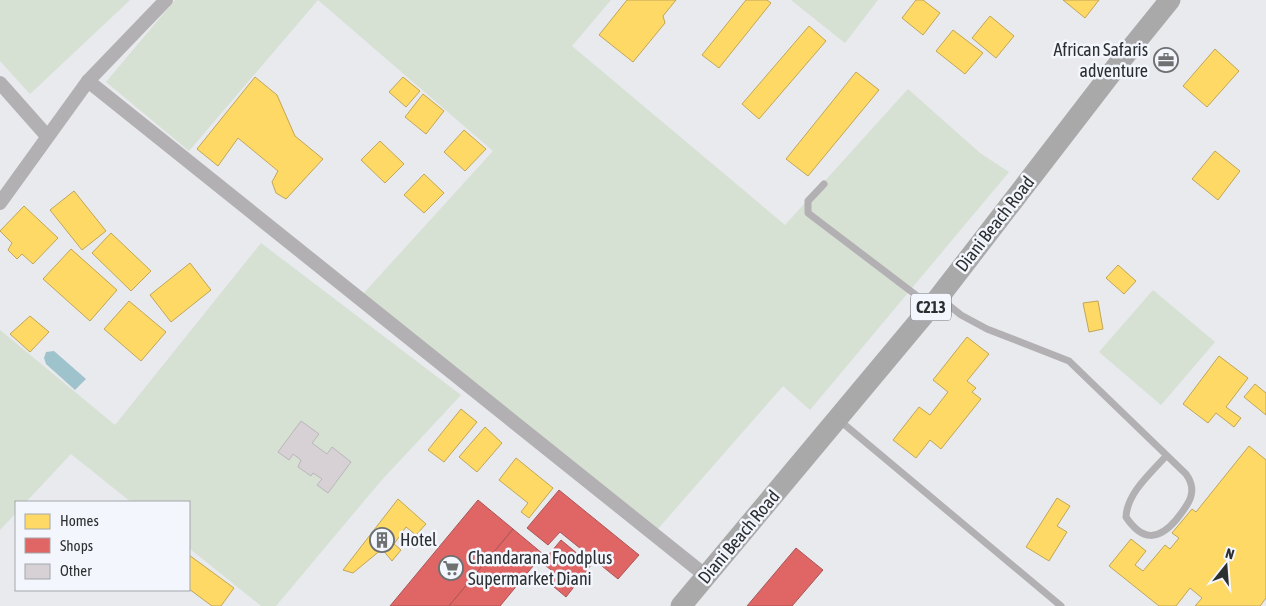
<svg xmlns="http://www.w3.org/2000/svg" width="1266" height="606" viewBox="0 0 1266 606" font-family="'Asap Condensed',sans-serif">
<rect width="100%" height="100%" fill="#e8eaee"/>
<g fill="#d6e0d3">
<polygon points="0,0 130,0 30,94 0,61"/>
<polygon points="175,0 611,0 572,46 785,225 908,89 980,153 1009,172 810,410 783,386 656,531 363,294 493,151 318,0 189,151 106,82"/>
<polygon points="791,0 878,0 845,43"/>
<polygon points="261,243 461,395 380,482 276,606 261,606 189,548 189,502 131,502 71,454 26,502 16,502 16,513 0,530 0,330 115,425"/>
<polygon points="1153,290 1215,342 1161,405 1099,352"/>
</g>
<polygon fill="#9ec3cc" points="54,351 86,379 75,390 46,364 44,358 46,352"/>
<g fill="#ffd966" stroke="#c0a656">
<polygon points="627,0 676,0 663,16 665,23 633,62 599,35"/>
<polygon points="746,0 767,0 771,3 719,68 702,55"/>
<polygon points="916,0 923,0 940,13 923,35 902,18"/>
<polygon points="1063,0 1099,0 1085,18"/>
<polygon points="990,16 1014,36 996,58 972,38"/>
<polygon points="809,26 826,41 759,119 742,104"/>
<polygon points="953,30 983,53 965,74 936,51"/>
<polygon points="1215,49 1239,71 1207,107 1183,86"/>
<polygon points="856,72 879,90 808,176 786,159"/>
<polygon points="255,77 277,95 295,136 323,159 286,199 276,193 272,182 278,171 238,138 218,166 197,149"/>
<polygon points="403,77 420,91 406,107 389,92"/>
<polygon points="423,94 444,111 426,134 405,117"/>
<polygon points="464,130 486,149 465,171 444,152"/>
<polygon points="380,141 404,164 385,183 361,160"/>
<polygon points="1215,151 1240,171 1218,200 1192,179"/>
<polygon points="424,174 444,193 424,213 404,195"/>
<polygon points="74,191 106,231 82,250 50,210"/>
<polygon points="24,206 58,238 33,264 22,254 17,259 8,250 12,243 0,231"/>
<polygon points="111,233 151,271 131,291 92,253"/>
<polygon points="71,249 117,290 90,321 43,279"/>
<polygon points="190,263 211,290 171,322 150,295"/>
<polygon points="1118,265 1136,281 1124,294 1106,278"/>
<polygon points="129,301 166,332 141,361 104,329"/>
<polygon points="1098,301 1103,329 1089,332 1083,303"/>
<polygon points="30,316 49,332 30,352 10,334"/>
<polygon points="967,337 989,354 967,381 976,388 972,392 981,399 941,449 930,440 916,458 893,440 919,407 930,415 948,392 933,380"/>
<polygon points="1219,356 1248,378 1226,407 1241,418 1234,427 1216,413 1208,423 1183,404"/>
<polygon points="1255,384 1266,393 1266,415 1244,397"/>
<polygon points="461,409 477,422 444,462 428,450"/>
<polygon points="485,427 502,443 477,472 459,457"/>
<polygon points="1249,446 1266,460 1266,598 1260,606 1195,606 1202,598 1190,588 1176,606 1159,606 1109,566 1131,539 1146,551 1135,565 1143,571 1165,545 1170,549 1179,538 1172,533 1192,509 1196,512"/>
<polygon points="516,458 553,488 529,518 521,512 528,503 499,480"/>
<polygon points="1057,498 1070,506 1057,526 1067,532 1049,561 1026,547"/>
<polygon points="398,499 426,524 416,535 406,527 394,544 401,550 392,561 382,549 353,573 343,570"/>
<polygon points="189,555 234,588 221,606 212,606 189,589"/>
</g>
<g fill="#e06666" stroke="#aa5556">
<polygon points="559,490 639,555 618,579 560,532 548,545 527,528"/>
<polygon points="478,500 513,529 449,606 390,606"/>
<polygon points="513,529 543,554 500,606 449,606"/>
<polygon points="561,540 591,565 566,597 547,581 554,572 542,563"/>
<polygon points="796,548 823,570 792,606 747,606"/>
</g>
<polygon fill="#d7d1d6" stroke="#b8b7ba" points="301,421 319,434 312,443 327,454 332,447 351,462 328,493 317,485 322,479 313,473 311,476 298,467 301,460 293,454 289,460 278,452"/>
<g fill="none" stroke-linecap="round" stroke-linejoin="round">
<g stroke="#b2b0b2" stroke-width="7">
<polyline points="824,184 808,201 808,213 929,305"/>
<path d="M941,299L961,315L987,329L1069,361L1186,474C1199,492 1188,505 1176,520C1158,541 1142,541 1126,517C1127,493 1151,473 1166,456"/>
<polyline points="839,420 1061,606"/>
</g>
<g stroke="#b2b0b2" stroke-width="14">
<polyline points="88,81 706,576"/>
<polyline points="0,83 47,136"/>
<polyline points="0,203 88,81 166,0"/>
</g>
<polyline stroke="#aaa9aa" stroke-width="21" points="681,606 939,297 1123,58 1170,0"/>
</g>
<defs>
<symbol id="office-ring" viewBox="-11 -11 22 22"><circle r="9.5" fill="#f3f7fd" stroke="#6e7072" stroke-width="1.5"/><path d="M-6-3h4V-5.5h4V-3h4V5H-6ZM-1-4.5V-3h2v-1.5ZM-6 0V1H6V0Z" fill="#6e7072"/></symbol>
<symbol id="building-ring" viewBox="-11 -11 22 22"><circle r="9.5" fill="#f3f7fd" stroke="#6e7072" stroke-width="1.5"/><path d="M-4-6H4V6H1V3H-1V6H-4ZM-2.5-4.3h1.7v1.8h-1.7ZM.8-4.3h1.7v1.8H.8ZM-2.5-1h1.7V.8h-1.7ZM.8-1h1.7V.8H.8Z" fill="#6e7072"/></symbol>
<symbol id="supermarket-ring" viewBox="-11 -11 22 22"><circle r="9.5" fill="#f3f7fd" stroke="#6e7072" stroke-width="1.5"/><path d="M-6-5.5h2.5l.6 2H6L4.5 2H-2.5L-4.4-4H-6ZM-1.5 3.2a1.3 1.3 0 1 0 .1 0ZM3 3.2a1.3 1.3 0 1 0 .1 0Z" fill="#6e7072"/></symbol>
</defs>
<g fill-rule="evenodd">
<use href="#office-ring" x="1152" y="46" width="28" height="28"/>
<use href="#building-ring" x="368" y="526" width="28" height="28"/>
<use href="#supermarket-ring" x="437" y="554" width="28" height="28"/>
</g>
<g text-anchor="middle" stroke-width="5" stroke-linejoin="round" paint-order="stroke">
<rect fill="#f3f7fd" stroke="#686a6e" stroke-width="1" x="911" y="293.5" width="40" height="27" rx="4"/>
<g font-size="16" font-weight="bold" fill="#2c2e30">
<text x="931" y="313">C213</text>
</g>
<g font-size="18" fill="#2c2e30" stroke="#f3f7fd" text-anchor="start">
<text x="1148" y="56" text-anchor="end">African Safaris<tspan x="1148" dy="21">adventure</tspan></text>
<text x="400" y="546">Hotel</text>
<text x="468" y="564">Chandarana Foodplus<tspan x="468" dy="21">Supermarket Diani</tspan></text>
</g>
<g font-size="18" fill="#2c2e30" stroke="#f3f7fd">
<text transform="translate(995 224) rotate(-52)" y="6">Diani Beach Road</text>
<text transform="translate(739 537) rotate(-50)" y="6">Diani Beach Road</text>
</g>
</g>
<rect x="15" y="501" width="175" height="90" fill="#f3f7fd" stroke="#a3a7ab"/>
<rect x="25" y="514" width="25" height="15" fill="#ffd966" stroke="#a3a7ab"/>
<text x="60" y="526" font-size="15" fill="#2c2e30">Homes</text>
<rect x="25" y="538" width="25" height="15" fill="#e06666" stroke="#a3a7ab"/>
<text x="60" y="551" font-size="15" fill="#2c2e30">Shops</text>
<rect x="25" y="564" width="25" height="15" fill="#d7d1d6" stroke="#a3a7ab"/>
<text x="60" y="576" font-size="15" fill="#2c2e30">Other</text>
<g transform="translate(1226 566) rotate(17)" stroke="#f3f7fd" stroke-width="4" paint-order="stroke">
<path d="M0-4L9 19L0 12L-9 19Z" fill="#2c2e30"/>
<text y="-8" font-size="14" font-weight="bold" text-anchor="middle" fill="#2c2e30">N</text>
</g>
</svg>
